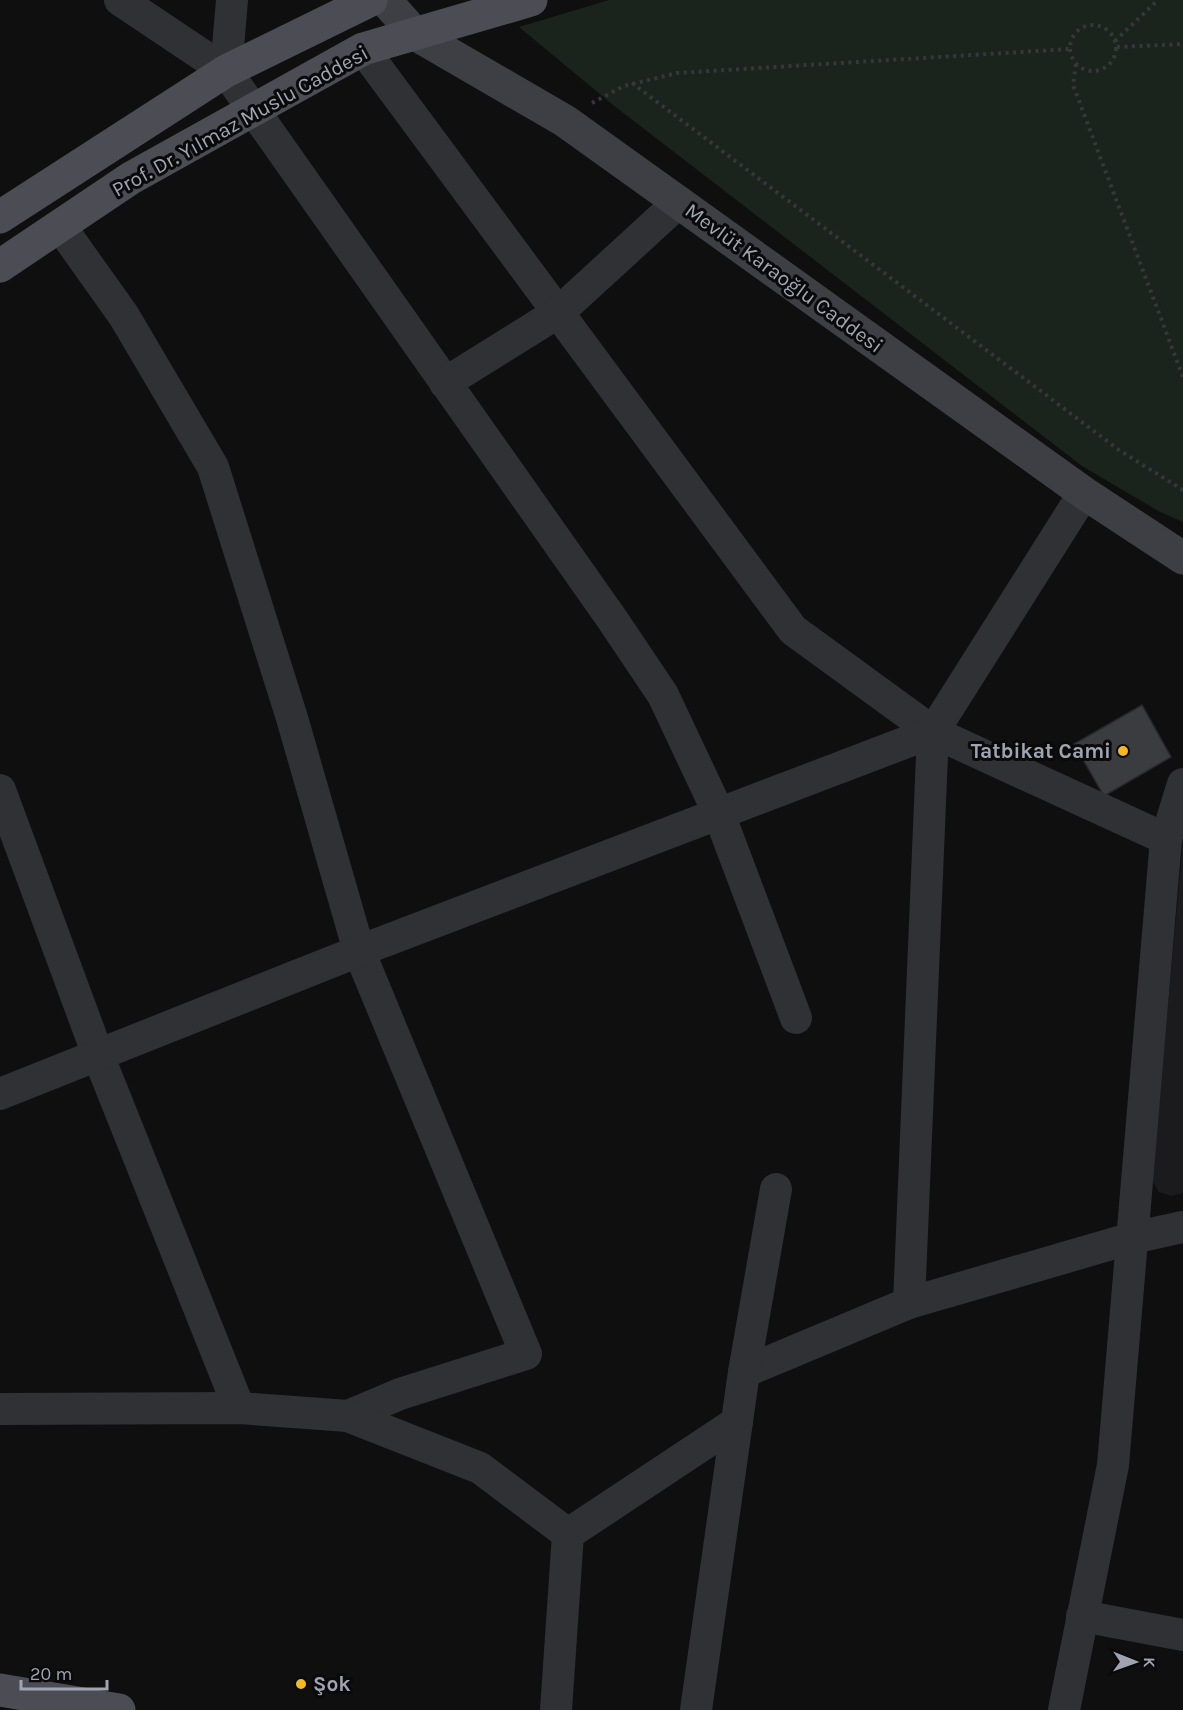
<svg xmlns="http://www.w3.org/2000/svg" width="1183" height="1710" viewBox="0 0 1183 1710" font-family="Karla,sans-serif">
<rect width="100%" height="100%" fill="#0f0f10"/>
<polygon fill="#1b1b1d" points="1183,840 1183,1193 1171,1196 1159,1192 1152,1180"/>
<polygon fill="#1b231d" points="609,0 1183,0 1183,522 1160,512 1082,466 613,105 519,27"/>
<polygon fill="#3b3c40" stroke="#29292c" stroke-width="1.5" points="1142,705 1171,757 1104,796 1074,744"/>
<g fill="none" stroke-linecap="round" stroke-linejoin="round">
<g stroke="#36373c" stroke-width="4" stroke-dasharray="3 4.5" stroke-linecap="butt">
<circle cx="1093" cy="48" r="23"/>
<polyline points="1115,41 1158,0"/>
<polyline points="1117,47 1183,44"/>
<polyline points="1076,64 1073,85 1183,377"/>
<polyline points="632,83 1119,450 1183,490"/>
<polyline points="592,103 624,86 677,73 1070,49"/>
</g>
<g stroke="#303135" stroke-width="32">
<polyline points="120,0 226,71 612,619 663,695 719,814 796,1018"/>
<polyline points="363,49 793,630 933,732 1166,839"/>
<polyline points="226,71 232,0"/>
<polyline points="60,226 124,316 213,467 292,718 359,951 526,1354 400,1394 348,1416"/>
<polyline points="445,383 559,312 679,202"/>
<polyline points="0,790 98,1055 239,1408"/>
<polyline points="0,1094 359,951 933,732 1084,493"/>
<polyline points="909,1303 933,732"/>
<polyline points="744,1372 909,1303 1132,1238 1183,1227"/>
<polyline points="0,1409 239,1408 348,1416 480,1468 568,1534 556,1710"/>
<polyline points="568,1534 737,1422"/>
<polyline points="1082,1616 1183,1635"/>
<polyline points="696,1710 744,1372 776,1189"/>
<polyline points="1064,1710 1113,1465 1166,839 1183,784"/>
</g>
<polyline stroke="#3e3f45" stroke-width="33" points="385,0 415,34 565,121 1084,493 1183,558"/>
<g stroke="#4c4d54" stroke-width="33">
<polyline points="0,217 226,71 371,0"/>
<polyline points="0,266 131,178 363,49 531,0"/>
<polyline points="0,1690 119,1710"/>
</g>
</g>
<g fill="#f3b824" stroke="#0a0a0b" stroke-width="2">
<circle cx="1123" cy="751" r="6"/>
<circle cx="301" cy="1684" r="6"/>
</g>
<g text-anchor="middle" stroke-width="6" stroke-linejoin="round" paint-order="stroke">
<g font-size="21" fill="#a0a4b2" stroke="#0a0a0b">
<text transform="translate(240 121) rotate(-29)" y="7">Prof. Dr. Yılmaz Muslu Caddesi</text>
<text transform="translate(784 278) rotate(36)" y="7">Mevlüt Karaoğlu Caddesi</text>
</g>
<g font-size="21" font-weight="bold" fill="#a0a4b2" stroke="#0a0a0b" text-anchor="end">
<text x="1111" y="758">Tatbikat Cami</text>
<text x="313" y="1691" text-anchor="start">Şok</text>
</g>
</g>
<g transform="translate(1135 1662) rotate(91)" stroke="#0a0a0b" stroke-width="4.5" paint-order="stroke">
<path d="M0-4.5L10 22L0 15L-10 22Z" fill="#a0a4b2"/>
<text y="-9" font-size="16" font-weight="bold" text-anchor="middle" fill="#a0a4b2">K</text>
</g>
<path d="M21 1680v9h86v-9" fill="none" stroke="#a0a4b2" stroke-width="3"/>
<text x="30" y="1680" font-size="18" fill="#a0a4b2" stroke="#0a0a0b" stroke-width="4.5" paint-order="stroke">20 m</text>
</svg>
